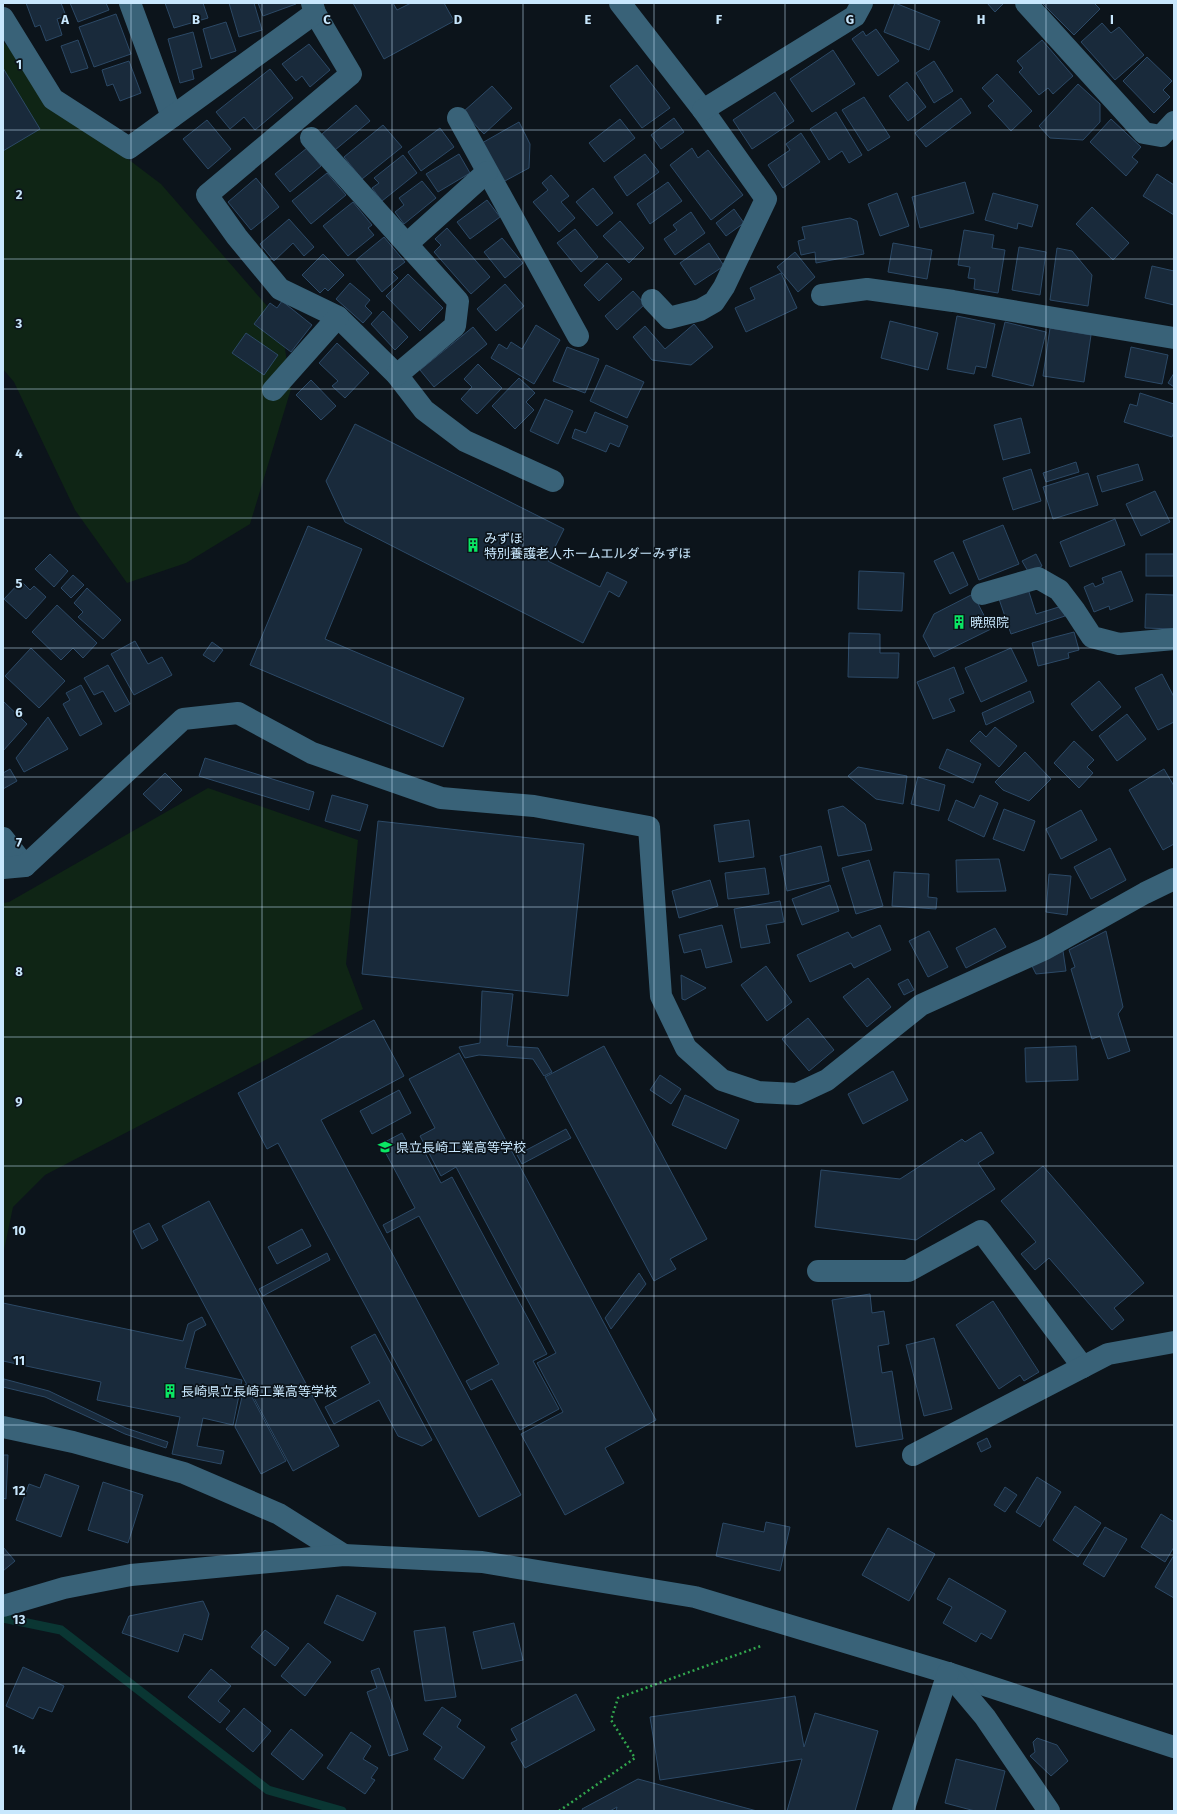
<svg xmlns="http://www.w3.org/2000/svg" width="1177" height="1814" viewBox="0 0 1177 1814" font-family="'Fira Sans','Noto Sans JP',sans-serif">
<rect width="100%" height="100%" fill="#0c141b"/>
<g fill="#0f2515">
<polygon points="3,42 92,132 161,184 281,322 291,389 250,524 186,563 127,583 75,510 14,382 3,369"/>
<polygon points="208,788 358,840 346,964 363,1009 45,1175 13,1207 3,1255 3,903 9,902"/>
</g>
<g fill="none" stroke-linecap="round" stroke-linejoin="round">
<polyline stroke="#0a3633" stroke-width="9" points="3,1618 61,1630 268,1790 342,1811"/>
</g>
<g fill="#192a3b" stroke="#2c4966">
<polygon points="26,3 61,3 66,16 57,19 62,35 46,41 40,25 35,27"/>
<polygon points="70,3 106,3 109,10 78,22"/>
<polygon points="165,3 203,3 208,18 174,28"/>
<polygon points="229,3 254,3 262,30 239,37"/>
<polygon points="258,3 296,3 296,4 263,16"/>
<polygon points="353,3 393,3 397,10 411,3 444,3 454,21 384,59"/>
<polygon points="895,3 940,21 929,50 884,32"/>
<polygon points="987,3 1004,3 995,12"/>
<polygon points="1042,3 1094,3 1100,9 1074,35"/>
<polygon points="116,14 131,54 94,67 79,27"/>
<polygon points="226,22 236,51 211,59 203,29"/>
<polygon points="1102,23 1111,33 1119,27 1144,55 1115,80 1081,42"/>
<polygon points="876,29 899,61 878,76 852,39 863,31 866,36"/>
<polygon points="193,32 202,67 192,70 194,79 180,83 168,39"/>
<polygon points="78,40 88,68 71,73 61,46"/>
<polygon points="1042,40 1073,76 1053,94 1048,88 1039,95 1019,72 1023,68 1017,61"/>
<polygon points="309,44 330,70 310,87 302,76 296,81 282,64"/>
<polygon points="833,50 855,84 812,112 790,79"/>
<polygon points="1147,57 1172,81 1163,90 1170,97 1154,113 1123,81"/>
<polygon points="129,61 141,93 120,101 113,84 107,86 102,70"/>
<polygon points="934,61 953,91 934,103 916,73"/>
<polygon points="637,65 670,108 642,128 610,86"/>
<polygon points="3,68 40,129 3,151"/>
<polygon points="270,69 293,98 255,130 244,117 230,129 216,112"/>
<polygon points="997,74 1032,111 1011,131 988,106 994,101 982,88"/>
<polygon points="907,82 926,107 908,121 889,96"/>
<polygon points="1078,84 1100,104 1100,122 1083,140 1050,138 1039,126"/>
<polygon points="492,86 512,108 484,134 463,112"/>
<polygon points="775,92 794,121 752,149 733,120"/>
<polygon points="864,97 890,137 868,151 842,110"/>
<polygon points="961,98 971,113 926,147 915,133"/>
<polygon points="356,105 370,121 335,150 322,134"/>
<polygon points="836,112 862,155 849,163 842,151 829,160 810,129"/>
<polygon points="674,118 684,132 661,149 651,135"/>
<polygon points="620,119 635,138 604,162 589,143"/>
<polygon points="1111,119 1141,147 1132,157 1138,162 1126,176 1090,142"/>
<polygon points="207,120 231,149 208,169 183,139"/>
<polygon points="519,122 530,144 529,168 503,182 482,143"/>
<polygon points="383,125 402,147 362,179 344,157"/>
<polygon points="440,128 454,147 421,171 408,152"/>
<polygon points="801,133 820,162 783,188 768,165 790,150 786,144"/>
<polygon points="307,148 321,166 290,192 275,174"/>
<polygon points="692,148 698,158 708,150 743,195 711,220 670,165"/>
<polygon points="459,154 470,173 438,192 426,174"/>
<polygon points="645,154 659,172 627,196 614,177"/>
<polygon points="403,155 417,173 382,201 372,188 379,183 374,178"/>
<polygon points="327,173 346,195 311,224 292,201"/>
<polygon points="1157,174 1174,185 1174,215 1143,196"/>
<polygon points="551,175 569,196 561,202 575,218 559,232 533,202 548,190 542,183"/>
<polygon points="256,178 279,207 251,230 228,202"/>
<polygon points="422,181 436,198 404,224 395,212 404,205 399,198"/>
<polygon points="668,182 682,201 650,224 637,204"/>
<polygon points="965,182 974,213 920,228 912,197"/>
<polygon points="593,188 613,213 597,226 576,202"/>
<polygon points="897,193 909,226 880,236 868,204"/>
<polygon points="993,193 1038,205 1032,227 1018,223 1017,229 985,220"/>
<polygon points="487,200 500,217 470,239 457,222"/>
<polygon points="353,202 372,225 368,228 374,235 348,256 323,226"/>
<polygon points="1092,207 1129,243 1113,260 1076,224"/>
<polygon points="734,209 744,223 726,236 716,223"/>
<polygon points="691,212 705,233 675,255 664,239 677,230 673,225"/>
<polygon points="850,218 857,221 864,254 816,263 815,252 801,255 798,241 805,239 802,227"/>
<polygon points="289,219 314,247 304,256 293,243 274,261 260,244"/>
<polygon points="620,221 644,248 629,263 603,236"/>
<polygon points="447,228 490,277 471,294 434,252 441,245 435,239"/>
<polygon points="575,229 598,257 581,272 557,243"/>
<polygon points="964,230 994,235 992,248 1005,250 998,293 974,289 975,279 968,278 970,267 958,265"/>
<polygon points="384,237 405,262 392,272 398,278 382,292 356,260"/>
<polygon points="502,238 523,263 505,278 484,252"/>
<polygon points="709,243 724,266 695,285 680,263"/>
<polygon points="893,243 932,250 927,279 888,272"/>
<polygon points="1019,247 1046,252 1040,295 1012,290"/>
<polygon points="1057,248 1072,251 1092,275 1088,306 1050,300"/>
<polygon points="795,252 815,277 798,292 777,267"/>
<polygon points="323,254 344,275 328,291 325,288 320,293 302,275"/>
<polygon points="607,263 622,279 599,301 584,285"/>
<polygon points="1152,266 1174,271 1174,305 1145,298"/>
<polygon points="781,273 797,308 746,332 735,308 755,299 750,288"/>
<polygon points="408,274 443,308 420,331 386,296"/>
<polygon points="350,283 370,300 365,306 372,313 363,323 336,299"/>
<polygon points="505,284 524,306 496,331 477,309"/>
<polygon points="633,291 645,304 617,330 605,316"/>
<polygon points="282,301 312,325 291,352 254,324 270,303 277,308"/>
<polygon points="383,311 408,337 395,350 371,324"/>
<polygon points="957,316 995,324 986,368 976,366 974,374 947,369"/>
<polygon points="890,321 938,333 928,370 881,358"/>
<polygon points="1005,322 1046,332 1033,386 992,376"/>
<polygon points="694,324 713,347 691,365 652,360 633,337 645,326 665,349"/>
<polygon points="536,325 560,340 534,384 491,358 499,344 507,349 511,342 522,349"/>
<polygon points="473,327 487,344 434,387 420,370"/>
<polygon points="1050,328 1091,335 1084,382 1043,376"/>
<polygon points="246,333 278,355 264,375 232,353"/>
<polygon points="337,343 369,373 345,398 332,386 338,381 319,363"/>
<polygon points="567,347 599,359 585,393 553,381"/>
<polygon points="1131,347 1168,355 1162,384 1125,377"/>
<polygon points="478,364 502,388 477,414 461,399 472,387 464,379"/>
<polygon points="606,365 644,382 627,418 590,401"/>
<polygon points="1174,373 1174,387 1168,383"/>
<polygon points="519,378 535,393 526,402 534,410 515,429 492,406"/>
<polygon points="311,380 336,406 321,420 296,395"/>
<polygon points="1140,393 1174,404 1174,432 1172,437 1124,422 1130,404 1137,406"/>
<polygon points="545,399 573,411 558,444 530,431"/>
<polygon points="595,412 628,426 619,447 610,443 606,452 572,438 575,429 586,433"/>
<polygon points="1021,418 1030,453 1003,460 994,425"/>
<polygon points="355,424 564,529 548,561 600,587 607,572 627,582 619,597 609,591 583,643 345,522 326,481"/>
<polygon points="1076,462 1079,472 1046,482 1043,473"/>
<polygon points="1138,464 1143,480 1102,492 1097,476"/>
<polygon points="1031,469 1041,501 1013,510 1003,478"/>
<polygon points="1088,473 1098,505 1053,519 1043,487"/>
<polygon points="1155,491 1170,522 1141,536 1126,504"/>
<polygon points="1115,519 1125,545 1070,567 1060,542"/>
<polygon points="1003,525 1019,564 979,580 963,541"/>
<polygon points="308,526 362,549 325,639 464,698 443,747 250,665"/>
<polygon points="953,552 968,585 950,594 934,561"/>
<polygon points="50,554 68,571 54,587 35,569"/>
<polygon points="1036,554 1042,566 1029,573 1022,561"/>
<rect x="1146" y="554" width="28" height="22"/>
<polygon points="859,571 904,573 902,611 858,609"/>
<polygon points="1121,571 1133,601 1110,610 1109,606 1094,612 1084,587 1093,583 1095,587 1104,583 1102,578"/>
<polygon points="73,575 84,585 71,598 61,588"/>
<polygon points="21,581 30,590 34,586 46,597 26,619 4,599"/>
<polygon points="87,588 121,620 103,639 78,617 83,612 74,603"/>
<polygon points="1028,589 1036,614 1062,606 1065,616 1011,634 999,599"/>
<polygon points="973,594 991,629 934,657 923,636 934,614"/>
<polygon points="1146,594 1174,595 1174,629 1145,628"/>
<polygon points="57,605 97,643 83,658 73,648 61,660 32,632"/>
<polygon points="1074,632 1079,650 1068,653 1069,658 1038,666 1032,643"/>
<polygon points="849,633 880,634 880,653 899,653 898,678 848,677"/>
<polygon points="135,641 148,664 162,657 172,675 134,695 111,654"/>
<polygon points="212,642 223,650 214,662 203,655"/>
<polygon points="31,648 65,681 39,708 5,676"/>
<polygon points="1011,648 1027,681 981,702 965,668"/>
<polygon points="108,665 130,704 115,712 103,691 94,695 84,678"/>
<polygon points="954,667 964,693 949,699 955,711 933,719 917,682"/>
<polygon points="1162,674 1174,697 1174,722 1158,730 1135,688"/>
<polygon points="1099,681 1121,707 1092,731 1071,704"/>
<polygon points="81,685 102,724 80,736 63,704 70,700 66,693"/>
<polygon points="1030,691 1034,702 986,725 982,713"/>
<polygon points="3,701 27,724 3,751"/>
<polygon points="1127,714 1146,739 1117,761 1099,736"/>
<polygon points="48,717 68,749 24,772 16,758"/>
<polygon points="995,727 1017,746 999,767 970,741 980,731 986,737"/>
<polygon points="1074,741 1094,760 1087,767 1093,773 1079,788 1054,763"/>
<polygon points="947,749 981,764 973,783 939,768"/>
<polygon points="1025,752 1051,779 1029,801 1003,790 995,782"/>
<polygon points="205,758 314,792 309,810 199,776"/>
<polygon points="858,767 907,776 903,804 876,799 848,776"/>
<polygon points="10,769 17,781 3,789 3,773"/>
<polygon points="1164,769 1174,786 1174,844 1163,850 1129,790"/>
<polygon points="165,773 182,790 161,811 143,794"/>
<polygon points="918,777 945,785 939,811 911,804"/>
<polygon points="332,795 368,805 360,831 325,821"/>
<polygon points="980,795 998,803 984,837 948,820 956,800 974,808"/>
<polygon points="843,806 865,824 872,850 838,856 828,810"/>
<polygon points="1004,809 1035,821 1024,851 993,839"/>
<polygon points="1081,810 1097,840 1061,859 1046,829"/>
<polygon points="749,820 754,857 719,862 714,825"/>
<polygon points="378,821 584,844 568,996 362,974"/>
<polygon points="821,846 829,881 787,891 780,856"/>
<polygon points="1110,848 1126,880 1091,899 1074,867"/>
<polygon points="999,859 1006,891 957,892 956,860"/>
<polygon points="869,860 883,906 856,914 842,868"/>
<polygon points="765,868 769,894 728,899 725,873"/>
<polygon points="894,872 929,874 928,897 937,898 936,909 892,906"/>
<polygon points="1049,874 1071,876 1067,915 1046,912"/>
<polygon points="710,880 718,906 679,918 672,891"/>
<polygon points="830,885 839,911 802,925 792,899"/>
<polygon points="780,901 784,922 766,925 770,943 741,948 734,909"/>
<polygon points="722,925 732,962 706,968 701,949 684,953 679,935"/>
<polygon points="880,925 891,950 854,968 851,963 810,982 797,955 848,932 852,938"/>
<polygon points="995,928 1006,947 966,968 956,948"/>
<polygon points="929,931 948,967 928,977 909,941"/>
<polygon points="1106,931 1123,1007 1118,1014 1130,1051 1108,1059 1100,1036 1092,1039 1071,969 1075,967 1069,950"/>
<polygon points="1063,951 1066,971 1036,974 1032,966"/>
<polygon points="766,966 792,1002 767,1021 741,985"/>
<polygon points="681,975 706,988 685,1000 682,999"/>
<polygon points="868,978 891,1007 867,1027 843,997"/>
<polygon points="908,979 914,990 904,995 898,984"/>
<polygon points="482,991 513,994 507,1046 538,1048 552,1072 544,1076 533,1059 479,1055 465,1058 459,1047 480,1043"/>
<polygon points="808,1018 834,1050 809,1071 782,1039"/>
<polygon points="374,1020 404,1076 321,1120 521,1495 479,1517 278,1143 267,1149 238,1093"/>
<polygon points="604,1046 707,1239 670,1259 676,1269 654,1281 545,1077"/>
<polygon points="1076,1046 1078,1080 1026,1082 1025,1048"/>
<polygon points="459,1053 656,1420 605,1448 624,1483 565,1515 521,1434 563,1412 537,1363 556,1353 456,1167 441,1176 420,1136 435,1128 409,1079"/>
<polygon points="893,1071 908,1100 863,1124 848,1094"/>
<polygon points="660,1075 681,1089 671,1104 650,1090"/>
<polygon points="399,1090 411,1113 372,1134 360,1111"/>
<polygon points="685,1095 739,1120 726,1149 672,1125"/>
<polygon points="566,1129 571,1138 522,1164 517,1155"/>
<polygon points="981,1132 994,1153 978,1163 995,1189 916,1240 815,1227 821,1170 900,1179 962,1139 965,1142"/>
<polygon points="402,1133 412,1152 422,1147 441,1183 452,1177 547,1354 533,1361 559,1409 520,1430 492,1379 471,1390 466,1381 499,1364 419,1216 387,1233 383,1225 415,1208 381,1144"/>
<polygon points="1043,1166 1144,1283 1114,1308 1124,1320 1112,1330 1049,1258 1035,1270 1021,1254 1036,1242 1001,1201"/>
<polygon points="209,1201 339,1446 293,1471 162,1226"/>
<polygon points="149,1223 158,1240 142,1249 133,1231"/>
<polygon points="302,1229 311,1246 277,1264 268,1247"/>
<polygon points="327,1253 330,1260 263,1296 259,1289"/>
<polygon points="639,1273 646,1284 611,1329 605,1318"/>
<polygon points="870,1294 872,1313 884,1311 889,1344 878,1346 882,1373 892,1371 903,1439 856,1447 832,1300"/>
<polygon points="993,1301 1039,1372 1024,1381 1020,1375 999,1389 956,1325"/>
<polygon points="3,1303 183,1341 188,1324 202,1317 206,1325 195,1331 185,1368 242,1380 233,1425 203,1418 197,1446 224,1451 221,1464 172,1454 180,1417 97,1400 101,1382 3,1361"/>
<polygon points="375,1334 432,1440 422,1446 398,1436 379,1400 334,1424 325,1407 370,1383 351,1347"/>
<polygon points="934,1338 952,1409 924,1416 906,1345"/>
<polygon points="4,1379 49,1391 126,1428 168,1442 166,1448 125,1434 45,1397 3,1387"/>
<polygon points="245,1384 286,1461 261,1474 235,1427"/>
<polygon points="987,1438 991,1447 981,1452 977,1443"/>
<polygon points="3,1455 8,1455 6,1499 3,1498"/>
<polygon points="45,1474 79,1486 61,1537 16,1520 29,1484 40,1488"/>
<polygon points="1037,1477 1061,1492 1040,1527 1016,1512"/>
<polygon points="103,1482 143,1495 128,1543 88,1530"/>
<polygon points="1005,1487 1017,1495 1005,1512 994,1505"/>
<polygon points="1075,1506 1101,1523 1078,1557 1053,1540"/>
<polygon points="1161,1514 1174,1522 1174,1547 1165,1562 1141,1547"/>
<polygon points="766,1522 790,1527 780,1571 716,1556 723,1523 764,1532"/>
<polygon points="1105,1527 1127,1539 1104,1577 1083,1564"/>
<polygon points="888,1528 935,1554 909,1601 862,1575"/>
<polygon points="3,1547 15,1561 3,1571"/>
<polygon points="1174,1555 1174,1598 1155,1587"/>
<polygon points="949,1578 1006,1611 991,1639 981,1633 976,1642 943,1623 952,1607 937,1599"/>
<polygon points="337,1595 376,1613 363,1641 324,1623"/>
<polygon points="203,1601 209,1614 202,1640 184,1634 178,1652 122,1633 129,1616"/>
<polygon points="514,1623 523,1660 482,1669 473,1632"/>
<polygon points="445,1627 456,1697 425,1701 414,1631"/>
<polygon points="265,1630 289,1648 275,1666 251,1647"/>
<polygon points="308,1643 331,1662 305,1696 281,1676"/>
<polygon points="23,1667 64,1686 52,1712 39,1707 33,1719 6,1706"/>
<polygon points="379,1668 408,1750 389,1756 367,1692 377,1688 371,1671"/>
<polygon points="211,1669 231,1686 218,1701 230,1711 220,1723 188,1697"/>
<polygon points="576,1694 595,1730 525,1768 511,1743 517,1740 511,1729"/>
<polygon points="795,1696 804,1747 815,1713 878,1731 855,1811 787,1811 802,1759 660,1780 650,1717"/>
<polygon points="442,1707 461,1720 457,1727 485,1747 463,1779 434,1759 442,1747 423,1734"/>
<polygon points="244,1708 271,1731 253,1752 226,1729"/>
<polygon points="291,1729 323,1755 303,1780 271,1754"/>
<polygon points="351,1732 371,1746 363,1759 378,1768 371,1778 375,1780 365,1794 327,1768"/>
<polygon points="1037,1738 1057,1745 1068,1761 1051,1776 1030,1756 1035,1752 1033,1742"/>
<polygon points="956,1759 1005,1771 995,1811 975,1811 945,1803"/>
<polygon points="638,1779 757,1811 616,1811 617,1807 610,1811 583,1811 582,1809"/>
</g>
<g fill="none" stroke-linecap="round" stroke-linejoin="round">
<polyline stroke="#32a74e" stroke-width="2.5" stroke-dasharray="2 3" stroke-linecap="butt" points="559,1811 635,1758 611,1720 618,1698 761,1646"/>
<g stroke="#396278" stroke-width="22">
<polyline points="130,3 172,117"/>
<polyline points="312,3 315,13 351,74 207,195 237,237 280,289 338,317 397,375 424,410 465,441 553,481"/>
<polyline points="620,3 703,110 766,199 724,287 714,302 700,310 669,318 652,300"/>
<polyline points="1026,3 1144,133 1161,136 1174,122"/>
<polyline points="3,18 53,99 129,148 315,13"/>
<polyline points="703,110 855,16 862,3"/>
<polyline points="458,118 578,336"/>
<polyline points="311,138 458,301 455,326 397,375"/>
<polyline points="407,244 487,172"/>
<polyline points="822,295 867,289 953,301 1174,338"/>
<polyline points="273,390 338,317"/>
<polyline points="982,594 1038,578 1059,590 1075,611 1092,637 1119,644 1174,639"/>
<polyline points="3,838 25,866"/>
<polyline points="3,868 25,866 183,719 238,713 312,753 441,798 534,806 649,827 661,996 686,1048 722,1080 758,1092 797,1094 827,1080 921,1005 1045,949 1145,893 1174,879"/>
<polyline points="818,1271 908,1271 981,1231 1083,1367"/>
<polyline points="3,1427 73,1442 184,1473 279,1514 344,1555"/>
<polyline points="913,1455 1108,1354 1174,1342"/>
<polyline points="3,1606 64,1588 131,1575 344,1555 482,1562 695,1597 948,1673 1174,1747"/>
<polyline points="948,1673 985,1717 1049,1811"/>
<polyline points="903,1811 948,1673"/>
</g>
</g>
<path fill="none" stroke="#c8e7fd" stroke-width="1" stroke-opacity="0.55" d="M131,3V1811M262,3V1811M392,3V1811M523,3V1811M654,3V1811M785,3V1811M915,3V1811M1046,3V1811M3,130H1174M3,259H1174M3,389H1174M3,518H1174M3,648H1174M3,777H1174M3,907H1174M3,1037H1174M3,1166H1174M3,1296H1174M3,1425H1174M3,1555H1174M3,1684H1174"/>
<defs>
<symbol id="building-bare" viewBox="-9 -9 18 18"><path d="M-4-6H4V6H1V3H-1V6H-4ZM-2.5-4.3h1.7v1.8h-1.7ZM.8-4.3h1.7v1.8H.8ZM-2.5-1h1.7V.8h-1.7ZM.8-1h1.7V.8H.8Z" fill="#0ae764" stroke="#0c141b" stroke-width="2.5" paint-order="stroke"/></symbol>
<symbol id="school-bare" viewBox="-9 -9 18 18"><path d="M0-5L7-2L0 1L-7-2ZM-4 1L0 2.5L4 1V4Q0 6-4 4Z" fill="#0ae764" stroke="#0c141b" stroke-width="2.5" paint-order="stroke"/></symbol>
</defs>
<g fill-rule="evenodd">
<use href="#building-bare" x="463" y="535" width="20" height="20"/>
<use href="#building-bare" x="949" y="612" width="20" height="20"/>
<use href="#school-bare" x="375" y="1137" width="20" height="20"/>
<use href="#building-bare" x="160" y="1381" width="20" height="20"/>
</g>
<g text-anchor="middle" stroke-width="3.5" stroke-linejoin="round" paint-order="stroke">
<g font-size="13" fill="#c8e7fd" stroke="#0c141b" text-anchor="start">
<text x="484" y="543">みずほ<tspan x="484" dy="15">特別養護老人ホームエルダーみずほ</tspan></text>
<text x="970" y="627">暁照院</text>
<text x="396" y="1152">県立長崎工業高等学校</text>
<text x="181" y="1396">長崎県立長崎工業高等学校</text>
</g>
</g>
<g font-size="13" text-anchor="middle" font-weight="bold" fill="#c8e7fd" stroke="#0c141b" stroke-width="3.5" stroke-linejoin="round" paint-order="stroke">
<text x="65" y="24">A</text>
<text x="196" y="24">B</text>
<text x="327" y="24">C</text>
<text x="458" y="24">D</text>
<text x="588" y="24">E</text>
<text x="719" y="24">F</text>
<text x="850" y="24">G</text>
<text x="981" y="24">H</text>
<text x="1112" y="24">I</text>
<text x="19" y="69">1</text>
<text x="19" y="199">2</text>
<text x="19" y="328">3</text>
<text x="19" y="458">4</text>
<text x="19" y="588">5</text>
<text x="19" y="717">6</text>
<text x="19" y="847">7</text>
<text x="19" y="976">8</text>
<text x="19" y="1106">9</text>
<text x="19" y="1235">10</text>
<text x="19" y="1365">11</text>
<text x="19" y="1495">12</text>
<text x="19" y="1624">13</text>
<text x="19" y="1754">14</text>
</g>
<rect width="1177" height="1814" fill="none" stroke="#c8e7fd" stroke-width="8"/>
</svg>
